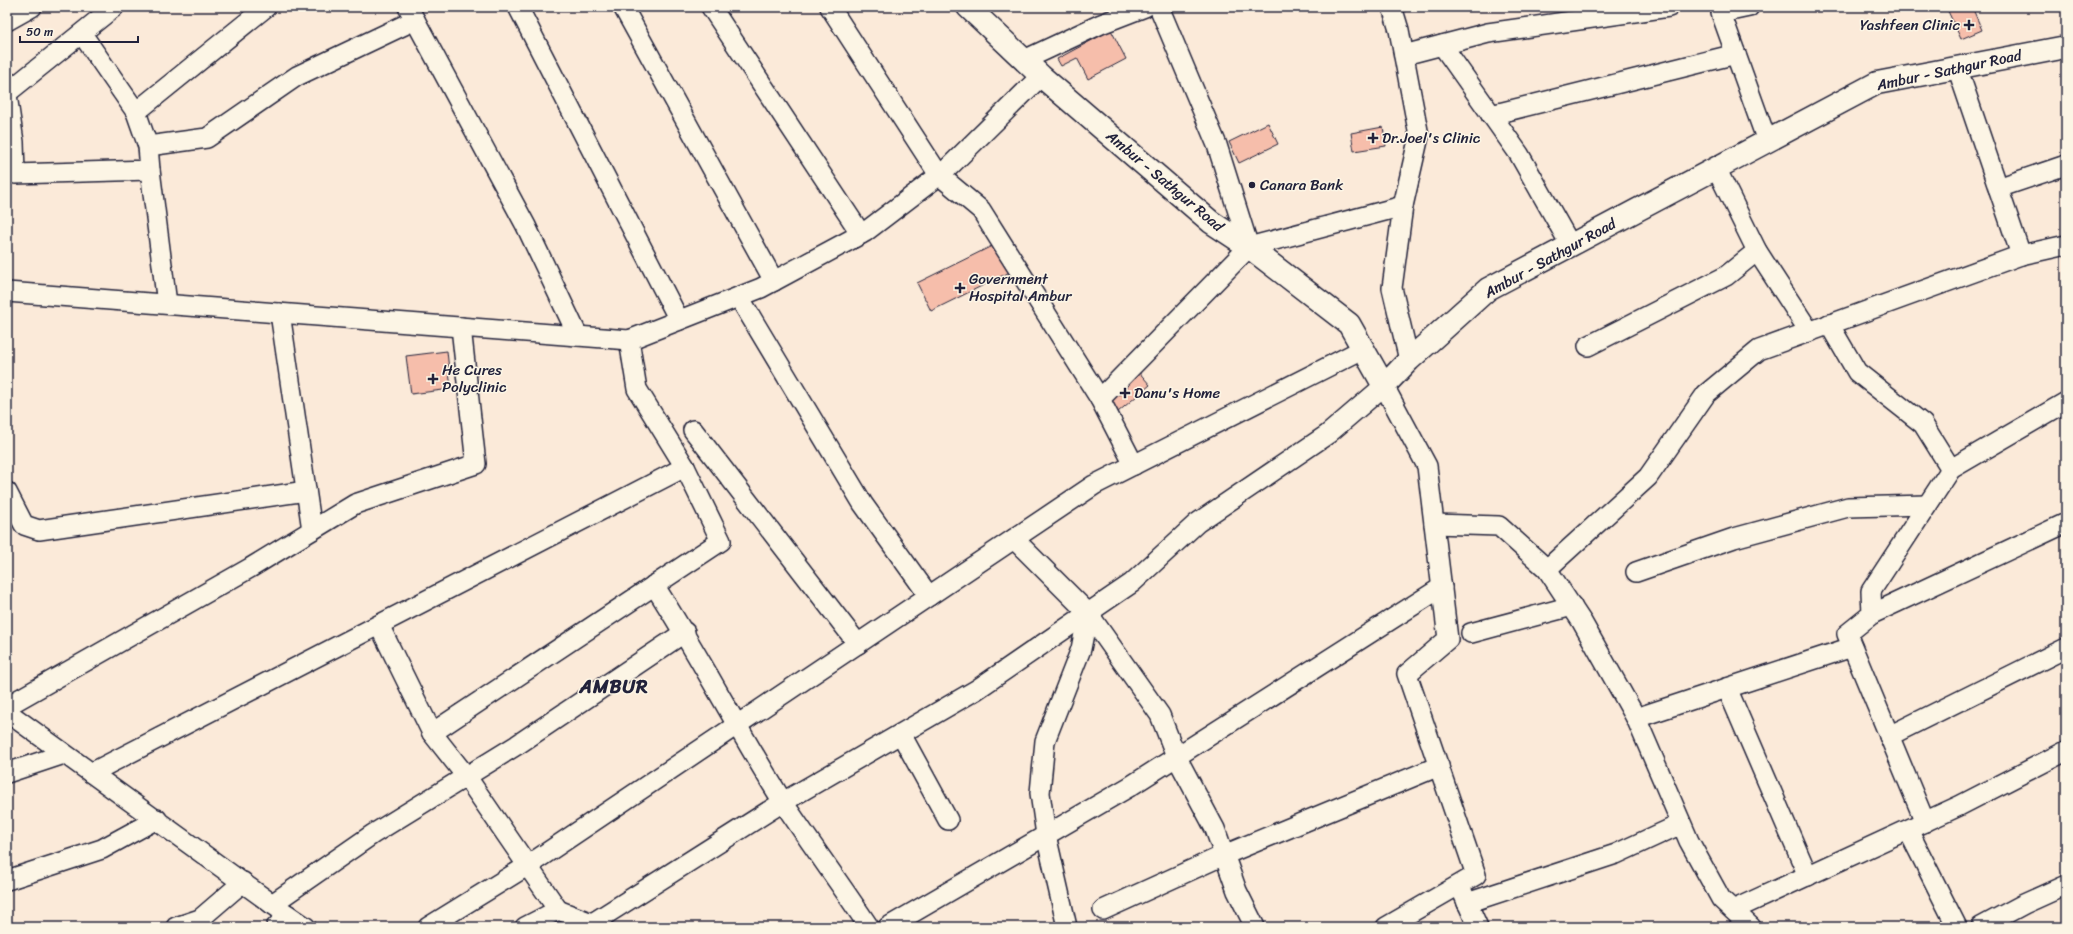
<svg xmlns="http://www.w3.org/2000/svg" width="2073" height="934" viewBox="0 0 2073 934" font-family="Sriracha,sans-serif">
<rect width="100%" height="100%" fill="#fbead9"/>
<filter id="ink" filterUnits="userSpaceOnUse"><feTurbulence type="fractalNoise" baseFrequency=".025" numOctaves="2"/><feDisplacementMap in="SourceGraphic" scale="8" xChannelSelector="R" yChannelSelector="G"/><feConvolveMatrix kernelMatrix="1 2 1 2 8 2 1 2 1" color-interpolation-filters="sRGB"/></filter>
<g filter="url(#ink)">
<g fill="#f6beab" stroke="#22223b">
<polygon points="1951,7 1972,7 1982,30 1961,39 1947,9"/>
<polygon points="1111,30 1126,59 1088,79 1077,58 1061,66 1057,59"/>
<polygon points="1268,123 1278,144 1239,163 1229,142"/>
<polygon points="1383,127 1386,146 1354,151 1351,133"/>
<polygon points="1004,240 1018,268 931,311 917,283"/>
<polygon points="447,351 451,389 411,394 406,356"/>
<polygon points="1131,363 1150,385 1118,412 1099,390"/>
</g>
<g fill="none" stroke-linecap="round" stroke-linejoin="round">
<defs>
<g id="minor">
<polyline points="408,7 526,226 578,336"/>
<polyline points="518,7 679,320"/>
<polyline points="623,7 774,281"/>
<polyline points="711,7 861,234"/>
<polyline points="830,7 939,175 981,210 1100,399 1134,465"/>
<polyline points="1159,7 1217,145 1249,247"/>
<polyline points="1392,7 1399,30 1419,136 1403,206 1392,288 1409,360"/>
<polyline points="1749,7 1721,13 1767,141"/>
<polyline points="7,21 32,7"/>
<polyline points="1442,45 1519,154 1571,246"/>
<polyline points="1404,55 1488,33 1669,7"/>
<polyline points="1024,60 1101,24 1145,7"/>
<polyline points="7,93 114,7"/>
<polyline points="7,95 14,142 15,174 150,170 148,146 136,112 82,34"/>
<polyline points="136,112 266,7"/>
<polyline points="1491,115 1736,54"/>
<polyline points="148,146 207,138 297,76 415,20"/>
<polyline points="1716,168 1757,251 1809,331"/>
<polyline points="150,170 167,304"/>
<polyline points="1998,188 2066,165"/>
<polyline points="2021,255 2066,245"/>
<polyline points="7,292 629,340 761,288 865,232 945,171 1041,76"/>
<polyline points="739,297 863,504 929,596"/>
<polyline points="280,313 312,530"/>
<polyline points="1829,324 1857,372 1923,424 1951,469"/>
<polyline points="1588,346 1726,276 1757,251"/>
<polyline points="1100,399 1249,247 1403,206"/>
<polyline points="693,430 858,644"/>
<polyline points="7,492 24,525 39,530 306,491"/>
<polyline points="1434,524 1499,526 1547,569 1582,622 1636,718 1689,841 1721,899 1751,927"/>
<polyline points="1014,539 1088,613 1160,715 1176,756 1215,829 1237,891 1255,927"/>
<polyline points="1547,569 1648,477 1706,394 1759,350 2021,255 1957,67"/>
<polyline points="1636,572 1734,538 1848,507 1927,505"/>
<path d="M654,585C700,656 738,731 783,802C811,844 841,885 869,927"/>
<polyline points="1872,614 2066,523"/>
<polyline points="379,625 432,733 466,776 558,910"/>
<polyline points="1471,633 1572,606"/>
<polyline points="1727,688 1852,647"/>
<polyline points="7,706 250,568 355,504 476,464 461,327"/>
<polyline points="7,712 272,904 306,927"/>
<polyline points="1636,718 1727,688 1808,876"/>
<polyline points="432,733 721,541 685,467 637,389 629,340"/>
<polyline points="901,734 948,820"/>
<polyline points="1889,736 2066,648"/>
<polyline points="7,773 64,754"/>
<polyline points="91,773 685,467"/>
<polyline points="1925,822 1847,634 1872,614 1871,591 1951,469 2066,402"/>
<polyline points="1908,830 1957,927"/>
<polyline points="7,880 102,849 157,819"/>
<polyline points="1462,891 1478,927"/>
<polyline points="1467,903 1616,854 1681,824"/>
<polyline points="272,904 373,834 517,745 685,632"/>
<polyline points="1103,910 1224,855 1439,766"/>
<polyline points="1733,910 1959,806 2066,751"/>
<polyline points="594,922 783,802 976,690 1088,613"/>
<polyline points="176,927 200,919 243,882"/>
<polyline points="276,927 288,915"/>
<polyline points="428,927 527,866 1094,485 1363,349"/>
<polyline points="525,927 558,910 602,927"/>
<polyline points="888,927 1129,787 1442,587"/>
<polyline points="1067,927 1046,835 1040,793 1045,741 1081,649 1088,613 1132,583 1197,523 1328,434 1384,386 1427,466 1448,639 1407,674 1476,875 1386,927"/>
<polyline points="1981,927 2024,904 2066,885"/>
</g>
<polyline id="major" points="968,7 1041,76 1211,222 1249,247 1349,324 1384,386 1409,360 1488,289 1877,83 2066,47"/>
</defs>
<use href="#minor" stroke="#22223b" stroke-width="22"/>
<use href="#major" stroke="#22223b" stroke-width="25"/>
<use href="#minor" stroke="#fcf5e5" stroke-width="19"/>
<use href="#major" stroke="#fcf5e5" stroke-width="22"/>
</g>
</g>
<g fill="#22223b" stroke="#fcf5e5" stroke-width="1.5">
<path d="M1967 19h4v4h4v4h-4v4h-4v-4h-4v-4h4z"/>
<path d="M1371 132h4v4h4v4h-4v4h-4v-4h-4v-4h4z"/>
<circle cx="1252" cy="185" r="4"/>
<path d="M958 282h4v4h4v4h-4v4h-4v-4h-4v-4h4z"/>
<path d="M431 373h4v4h4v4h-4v4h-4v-4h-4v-4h4z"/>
<path d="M1123 387h4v4h4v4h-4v4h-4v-4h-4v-4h4z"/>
</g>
<g text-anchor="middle" stroke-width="3" stroke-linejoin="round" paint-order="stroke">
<g font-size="15" fill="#22223b" stroke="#fcf5e5" text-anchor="start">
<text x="1960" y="30" text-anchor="end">Yashfeen Clinic</text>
<text x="1382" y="143">Dr.Joel's Clinic</text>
<text x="1260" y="190">Canara Bank</text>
<text x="969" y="284">Government<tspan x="969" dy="17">Hospital Ambur</tspan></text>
<text x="442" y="375">He Cures<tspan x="442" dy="17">Polyclinic</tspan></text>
<text x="1134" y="398">Danu's Home</text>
</g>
<g font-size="15" fill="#22223b" stroke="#fcf5e5">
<text transform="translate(1949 70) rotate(-12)" y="5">Ambur - Sathgur Road</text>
<text transform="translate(1165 181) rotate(40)" y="5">Ambur - Sathgur Road</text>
<text transform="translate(1550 258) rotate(-29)" y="5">Ambur - Sathgur Road</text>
</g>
<g font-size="19" font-weight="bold" letter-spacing="1" fill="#22223b" stroke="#fcf5e5">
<text x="614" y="693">AMBUR</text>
</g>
</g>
<rect width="2073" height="934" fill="none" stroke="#fcf5e5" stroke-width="24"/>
<rect x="12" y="12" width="2049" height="910" fill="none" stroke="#22223b" stroke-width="1.5" filter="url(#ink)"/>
<path d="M20 36v6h118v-6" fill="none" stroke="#22223b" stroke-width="2"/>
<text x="26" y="36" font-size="12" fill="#22223b" stroke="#fcf5e5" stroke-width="3" paint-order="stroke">50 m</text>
</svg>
